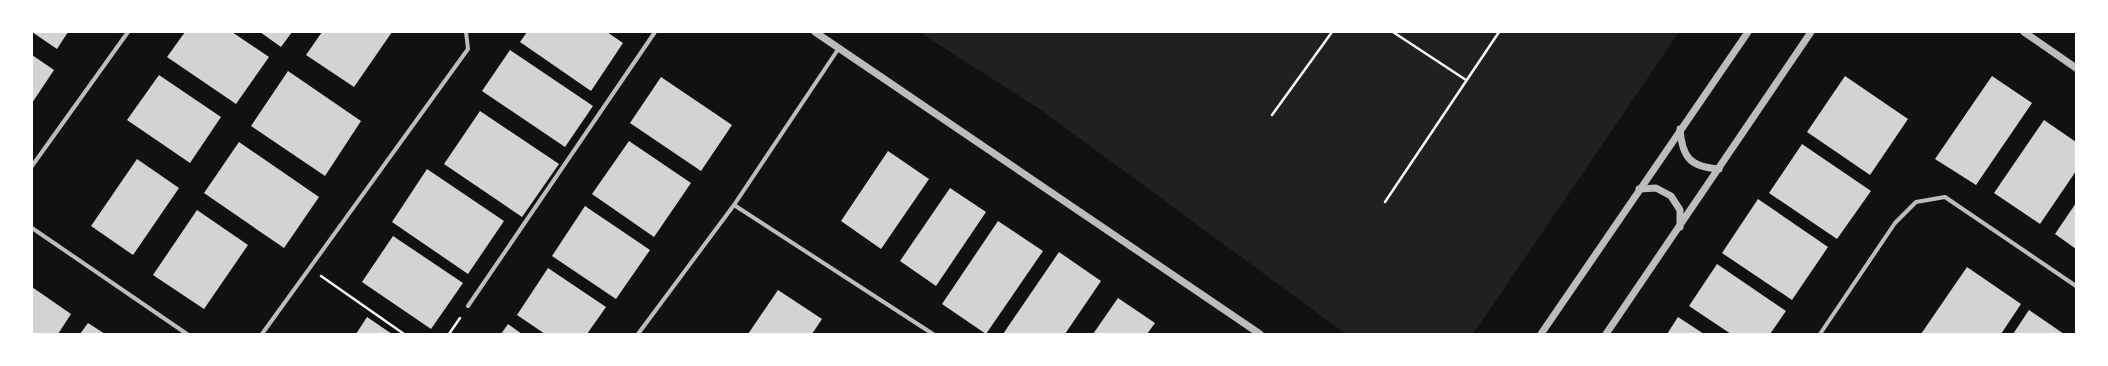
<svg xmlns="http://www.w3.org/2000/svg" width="2108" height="366" viewBox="0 0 2108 366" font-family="'DM Sans',sans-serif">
<rect width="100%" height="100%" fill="#111"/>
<polygon fill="#202020" points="919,32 1679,32 1473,334 1346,334 1041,110"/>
<g fill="#d3d3d3">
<polygon points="32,32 68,32 57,49"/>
<polygon points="185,32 232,32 269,57 236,104 167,57"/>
<polygon points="260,32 292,32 281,47"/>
<polygon points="322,32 392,32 354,87 306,55"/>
<polygon points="527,32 607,32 623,43 591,91 520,42"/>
<polygon points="510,50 593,106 565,147 482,91"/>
<polygon points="32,55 54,70 32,103"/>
<polygon points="288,71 361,121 325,176 251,126"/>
<polygon points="159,75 221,117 190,163 127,120"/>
<polygon points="1845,76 1908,119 1870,175 1807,132"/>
<polygon points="1992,76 2032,103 1976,185 1935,159"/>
<polygon points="661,77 732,125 701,171 630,123"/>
<polygon points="480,111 559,164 522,217 444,164"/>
<polygon points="2044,120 2076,142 2076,171 2040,224 1994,193"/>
<polygon points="629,141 691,183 654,237 592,194"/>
<polygon points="239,142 319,197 284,248 204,193"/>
<polygon points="1802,144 1871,191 1837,239 1769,193"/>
<polygon points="888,151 929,179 881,249 841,221"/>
<polygon points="137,159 179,188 133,255 91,226"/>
<polygon points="427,169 504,221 468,274 392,222"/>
<polygon points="950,188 986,212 936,286 900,261"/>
<polygon points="1758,199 1828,247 1792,300 1722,253"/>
<polygon points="2076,203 2076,249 2055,234"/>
<polygon points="585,206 650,250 616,299 552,256"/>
<polygon points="197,210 248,245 204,309 153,275"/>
<polygon points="998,221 1043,251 986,334 942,304"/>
<polygon points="393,236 463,283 431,329 362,282"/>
<polygon points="1059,252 1101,281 1065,334 1003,334"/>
<polygon points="1717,264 1786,311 1770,334 1731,334 1689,306"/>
<polygon points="1967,267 2021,304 2001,334 1921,334"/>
<polygon points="548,268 606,307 587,334 545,334 517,315"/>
<polygon points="32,287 71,314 58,334 32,334"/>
<polygon points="778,290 822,319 812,334 748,334"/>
<polygon points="1118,298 1155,323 1147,334 1093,334"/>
<polygon points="2029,310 2064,334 2013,334"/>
<polygon points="367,317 392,334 356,334"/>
<polygon points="1678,317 1704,334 1667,334"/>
<polygon points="88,323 105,334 80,334"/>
<polygon points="508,324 522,334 501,334"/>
</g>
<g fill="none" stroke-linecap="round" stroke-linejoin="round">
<g stroke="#f5f5f5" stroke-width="2.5">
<polyline points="1393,32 1466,80"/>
<polyline points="1272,115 1332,32"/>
<polyline points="1385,202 1499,32"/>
<polyline points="321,276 404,334"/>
<polyline points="449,334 460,318"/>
</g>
<g stroke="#bcbcbc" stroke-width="4">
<polyline points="32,166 128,32"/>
<polyline points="734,205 933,334"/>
<polyline points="32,228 187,334"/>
<polyline points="468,306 655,32"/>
<polyline points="262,334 468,49 466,32"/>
<polyline points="638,334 734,205 839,48"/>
<polyline points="1820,334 1895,223 1916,202 1945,197 2076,286"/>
</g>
<g stroke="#bcbcbc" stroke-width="7">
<polyline points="815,32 1260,334"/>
<polyline points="2024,32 2076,68"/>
<path d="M1680,129C1682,157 1690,167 1719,169"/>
<polyline points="1639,189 1656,188 1671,196 1680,210 1680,227"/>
<polyline points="1541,334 1748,32"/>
<polyline points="1606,334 1811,32"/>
</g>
</g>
<rect width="2108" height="366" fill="none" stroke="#ffffff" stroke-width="66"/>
</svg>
